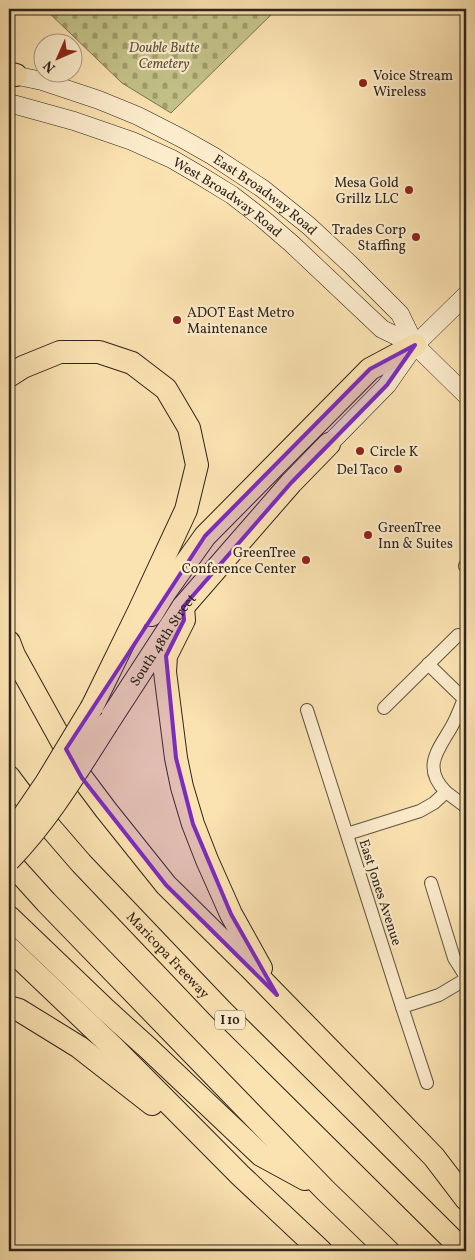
<svg xmlns="http://www.w3.org/2000/svg" width="475" height="1260" viewBox="0 0 475 1260" font-family="Vollkorn,serif">
<defs>
<pattern id="cemetery-stones" width="16" height="16" patternUnits="userSpaceOnUse" patternTransform="scale(1.25)"><rect width="16" height="16" fill="#c3c288"/><path d="M2 7V4a2 2 0 0 1 4 0v3zM10 15v-3a2 2 0 0 1 4 0v3z" fill="#9f9d6e"/></pattern>
</defs>
<rect width="100%" height="100%" fill="#fbe2b1"/>
<filter id="stains"><feTurbulence type="fractalNoise" baseFrequency=".004" numOctaves="4"/><feColorMatrix values="0 0 0 0 .2 0 0 0 0 .09 0 0 0 0 .02 0 0 0 .5 -.17"/></filter>
<radialGradient id="worn" r=".72"><stop offset=".6" stop-color="#630" stop-opacity="0"/><stop offset="1" stop-color="#630" stop-opacity=".3"/></radialGradient>
<polygon fill="url(#cemetery-stones)" stroke="#787352" points="45,9 277,9 171,113 122,83"/>
<g fill="none" stroke-linecap="round" stroke-linejoin="round">
<defs>
<g id="minor">
<polyline points="466,564 465,566 466,567"/>
<polyline points="428,664 464,699"/>
<polyline points="384,708 458,635"/>
<polyline points="307,710 402,1007 427,1083"/>
<polyline points="446,792 466,807"/>
<path d="M347,834L420,811L434,803L446,792C421,767 439,749 452,726C458,715 462,704 466,693"/>
<polyline points="431,883 454,958 466,977"/>
<polyline points="402,1007 439,995 466,979"/>
</g>
<g id="secondary">
<path id="s1" d="M9,74L42,81L99,100L138,116L183,139L213,156L263,189L309,226L351,265L400,314L415,345L466,395"/>
<path id="s2" d="M9,103L74,121L132,141L172,159L201,176L232,195L263,219L292,244L382,329L415,345"/>
<polyline points="329,444 387,385 415,345 466,295"/>
</g>
<g id="motorway">
<polyline points="9,73 16,75"/>
<polyline points="9,376 23,367 60,352 99,352 132,363 166,389 189,428 197,465 186,510 139,611 92,707"/>
<polyline points="183,607 184,620 166,656 165,672 176,758 182,787 193,824 207,860 231,914 261,968"/>
<polyline points="151,615 165,592 205,536 370,369 415,345"/>
<polyline points="9,642 14,655 82,778 106,810 166,885 251,969 376,1097 434,1157 466,1199"/>
<path id="s3" d="M107,724L183,607L291,483L329,444"/>
<path id="s4" d="M9,777L24,797L81,863L222,1011L464,1251"/>
<polyline points="9,861 46,902 325,1190 388,1251"/>
<polyline points="9,917 106,1010 148,1048 261,1155 305,1179"/>
<polyline points="9,948 114,1048 240,1175 321,1251"/>
<polyline points="9,1007 19,1010 79,1047 152,1104"/>
</g>
</defs>
<use href="#minor" stroke="#615441" stroke-width="14"/>
<use href="#secondary" stroke="#2e241c" stroke-width="19"/>
<use href="#motorway" stroke="#2e241c" stroke-width="24"/>
<use href="#minor" stroke="#fceccc" stroke-width="12"/>
<use href="#secondary" stroke="#fceccc" stroke-width="18"/>
<use href="#motorway" stroke="#fbe2b1" stroke-width="22"/>
<defs>
<g id="motorway-bridge">
<polyline points="9,834 16,827 46,783 92,707"/>
<path d="M9,860C48,820 77,771 107,724"/>
</g>
</defs>
<use href="#motorway-bridge" stroke="#2e241c" stroke-width="24" stroke-linecap="butt"/>
<use href="#motorway-bridge" stroke="#fbe2b1" stroke-width="22"/>
</g>
<path fill="#7b2cbf" fill-opacity="0.2" stroke="#7b2cbf" stroke-width="4" stroke-linejoin="round" d="M415,345L387,385L291,483L183,607L184,620L166,656L176,758L193,824L231,914L277,995L166,885L82,778L66,749L205,536L370,369Z"/>
<g fill="#8f2418" stroke="#fceccc" stroke-width="2">
<circle cx="363" cy="83" r="5"/>
<circle cx="409" cy="190" r="5"/>
<circle cx="416" cy="237" r="5"/>
<circle cx="177" cy="320" r="5"/>
<circle cx="360" cy="451" r="5"/>
<circle cx="398" cy="469" r="5"/>
<circle cx="368" cy="535" r="5"/>
<circle cx="306" cy="560" r="5"/>
</g>
<g text-anchor="middle" stroke-width="4.5" stroke-linejoin="round" paint-order="stroke">
<rect fill="#fceccc" stroke="#6c6051" stroke-width="1" x="215" y="1010.5" width="30" height="19" rx="4"/>
<g font-size="12" font-weight="bold" fill="#2e241c">
<text x="230" y="1024">I 10</text>
</g>
<g font-size="14" font-style="italic" fill="#5b533c" stroke="#fceccc">
<text x="164" y="52">Double Butte<tspan x="164" dy="16">Cemetery</tspan></text>
</g>
<g font-size="14" fill="#2e241c" stroke="#fceccc" text-anchor="start">
<text x="373" y="80">Voice Stream<tspan x="373" dy="16">Wireless</tspan></text>
<text x="399" y="187" text-anchor="end">Mesa Gold<tspan x="399" dy="16">Grillz LLC</tspan></text>
<text x="406" y="234" text-anchor="end">Trades Corp<tspan x="406" dy="16">Staffing</tspan></text>
<text x="187" y="317">ADOT East Metro<tspan x="187" dy="16">Maintenance</tspan></text>
<text x="370" y="456">Circle K</text>
<text x="388" y="474" text-anchor="end">Del Taco</text>
<text x="378" y="532">GreenTree<tspan x="378" dy="16">Inn &amp; Suites</tspan></text>
<text x="296" y="557" text-anchor="end">GreenTree<tspan x="296" dy="16">Conference Center</tspan></text>
</g>
<g font-size="14" fill="#2e241c" stroke="#fceccc">
<text dy="5" stroke="none"><textPath href="#s1" startOffset="286">East Broadway Road</textPath></text>
<text dy="5" stroke="none"><textPath href="#s2" startOffset="240">West Broadway Road</textPath></text>
<text dy="5" stroke="none"><textPath href="#s3" startOffset="101">South 48th Street</textPath></text>
<text transform="translate(381 892) rotate(72)" y="5">East Jones Avenue</text>
<text dy="5" stroke="none"><textPath href="#s4" startOffset="239">Maricopa Freeway</textPath></text>
</g>
</g>
<rect width="475" height="1260" fill="none" stroke="#fbe2b1" stroke-width="30"/>
<rect x="10" y="10" width="455" height="1240" fill="none" stroke="#2e241c" stroke-width="2.5"/>
<rect x="15" y="15" width="445" height="1230" fill="none" stroke="#2e241c"/>
<g transform="translate(58 58) rotate(225)"><circle r="24" fill="#fceccc" stroke="#aa9c86"/>
<path d="M0-4L9 19L0 12L-9 19Z" fill="#8f2418"/>
<text y="-8" font-size="14" font-weight="bold" text-anchor="middle" fill="#2e241c">N</text>
</g>
<rect width="100%" height="100%" filter="url(#stains)"/>
<rect width="100%" height="100%" fill="url(#worn)"/>
</svg>
